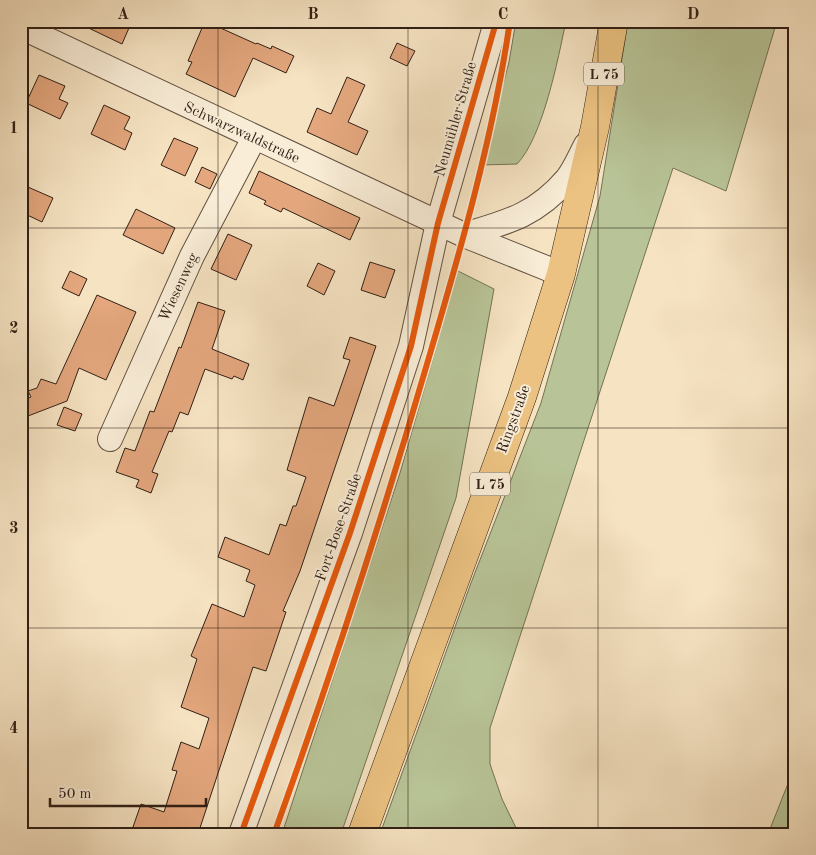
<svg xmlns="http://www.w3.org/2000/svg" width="816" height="855" viewBox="0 0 816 855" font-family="'Old Standard TT',serif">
<rect width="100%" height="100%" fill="#f6e3c2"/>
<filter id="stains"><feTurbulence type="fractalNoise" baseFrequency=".004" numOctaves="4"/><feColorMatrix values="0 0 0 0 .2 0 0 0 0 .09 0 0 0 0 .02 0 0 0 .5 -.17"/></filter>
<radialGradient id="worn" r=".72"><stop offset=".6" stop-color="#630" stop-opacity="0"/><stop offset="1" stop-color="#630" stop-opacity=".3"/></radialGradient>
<g fill="#b8c497" stroke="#747256">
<path d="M516,21H566C558,59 543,137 517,164L482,165L509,62Z"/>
<polygon points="628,21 777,21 726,191 673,168 490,728 490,764 502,799 519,834 380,834 471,583 541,403 600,196"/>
<polygon points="458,271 494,289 456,498 341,834 282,834 400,473"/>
<polygon points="795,766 795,834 768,834"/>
</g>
<g fill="#e3a67d" stroke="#312016">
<polygon points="74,21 132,21 122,44"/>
<polygon points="205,21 256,44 257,43 271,49 272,46 294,56 286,73 253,58 235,97 186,74 192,62 188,61"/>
<polygon points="397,43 415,51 407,66 390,58"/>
<polygon points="39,75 65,86 59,99 68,103 60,119 26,103"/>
<polygon points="347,77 365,85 348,122 368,131 357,155 307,132 317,108 331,114"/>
<polygon points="104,105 130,117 124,129 132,133 125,150 91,134"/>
<polygon points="174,138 198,148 185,176 161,165"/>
<polygon points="202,167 217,174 210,189 195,182"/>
<polygon points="259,171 360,218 350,240 283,208 281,212 264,204 266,201 249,193"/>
<polygon points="21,184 53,198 42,222 21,212"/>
<polygon points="136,209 175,228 163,254 123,235"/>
<polygon points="228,234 252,245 236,280 211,269"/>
<polygon points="370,262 395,270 385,298 361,290"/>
<polygon points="318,263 335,271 324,295 307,286"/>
<polygon points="70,271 87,279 79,296 62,288"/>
<polygon points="97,295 136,312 106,380 79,368 67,401 28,416 22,401 31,397 28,391 37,388 41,379 56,384"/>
<polygon points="198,302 225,311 212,349 249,364 243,380 234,376 232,379 205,369 188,415 180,412 172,432 169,431 152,472 158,474 151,493 136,487 139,480 116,472 125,448 135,451 150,411 154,412 179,347 181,348"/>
<polygon points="350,337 376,346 300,571 283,611 286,612 266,671 253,667 198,834 154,834 133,827 141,804 164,812 177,771 172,770 181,742 199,749 209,718 181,707 197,659 191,656 212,604 244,617 255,585 246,581 250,570 218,557 225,537 269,555 280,524 286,526 293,506 296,506 306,477 287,470 309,397 334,406 350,360 343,358"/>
<polygon points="64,407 82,414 75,431 57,425"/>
</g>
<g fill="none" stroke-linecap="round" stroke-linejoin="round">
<defs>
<g id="minor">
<polyline points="21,27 464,235 561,274"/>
<path d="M464,235C508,222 536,215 567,179C575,169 580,156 586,145"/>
<polyline points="110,439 192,256 254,138"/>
<polyline points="241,834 350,533 411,346 438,223 495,26 494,21"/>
</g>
<polyline id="primary" points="362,834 522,397 561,274 595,127 614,21"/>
</defs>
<use href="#minor" stroke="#625141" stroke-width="26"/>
<use href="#primary" stroke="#312016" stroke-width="29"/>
<use href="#minor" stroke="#f9edd7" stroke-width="24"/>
<use href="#primary" stroke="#ebc281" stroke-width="28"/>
<defs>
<g id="cycleway">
<polyline points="241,834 350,533 411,346 438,223 495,26 494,21"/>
<path d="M274,834C330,679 381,522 427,364C460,252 493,138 510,21"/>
</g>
</defs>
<use href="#cycleway" stroke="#f9edd7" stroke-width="9"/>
<use href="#cycleway" stroke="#e8590c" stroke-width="6"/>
</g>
<path fill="none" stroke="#312016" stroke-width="1" stroke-opacity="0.55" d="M218,21V834M408,21V834M598,21V834M21,228H795M21,428H795M21,628H795"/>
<g text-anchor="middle" stroke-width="4" stroke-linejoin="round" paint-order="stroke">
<g fill="#f9edd7" stroke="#6d5e50" stroke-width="1">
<rect x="584" y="62.5" width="40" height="23" rx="4"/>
<rect x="470" y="472.5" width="40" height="23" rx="4"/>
</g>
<g font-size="14" font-weight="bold" fill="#312016">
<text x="604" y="79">L 75</text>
<text x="490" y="489">L 75</text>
</g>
<g font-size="15" fill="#312016" stroke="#f9edd7">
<text transform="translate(455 119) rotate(-74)" y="5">Neumühler Straße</text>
<text transform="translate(242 132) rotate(25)" y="5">Schwarzwaldstraße</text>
<text transform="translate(178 287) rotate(-65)" y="5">Wiesenweg</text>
<text transform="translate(513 419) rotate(-70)" y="5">Ringstraße</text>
<text transform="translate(338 527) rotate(-71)" y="5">Fort-Bose-Straße</text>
</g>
</g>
<rect width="816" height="855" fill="none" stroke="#f6e3c2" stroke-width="55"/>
<path d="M50 798v8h156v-8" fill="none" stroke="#312016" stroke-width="2.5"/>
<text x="58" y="798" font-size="15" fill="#312016" stroke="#f9edd7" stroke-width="4" paint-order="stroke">50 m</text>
<rect x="28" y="28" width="760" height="800" fill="none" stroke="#312016" stroke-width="2"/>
<g font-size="16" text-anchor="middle" font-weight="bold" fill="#312016">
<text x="123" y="19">A</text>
<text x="313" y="19">B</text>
<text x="503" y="19">C</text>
<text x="693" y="19">D</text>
<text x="14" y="133">1</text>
<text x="14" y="333">2</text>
<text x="14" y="533">3</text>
<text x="14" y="733">4</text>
</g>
<rect width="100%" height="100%" filter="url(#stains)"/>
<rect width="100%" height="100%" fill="url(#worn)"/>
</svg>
